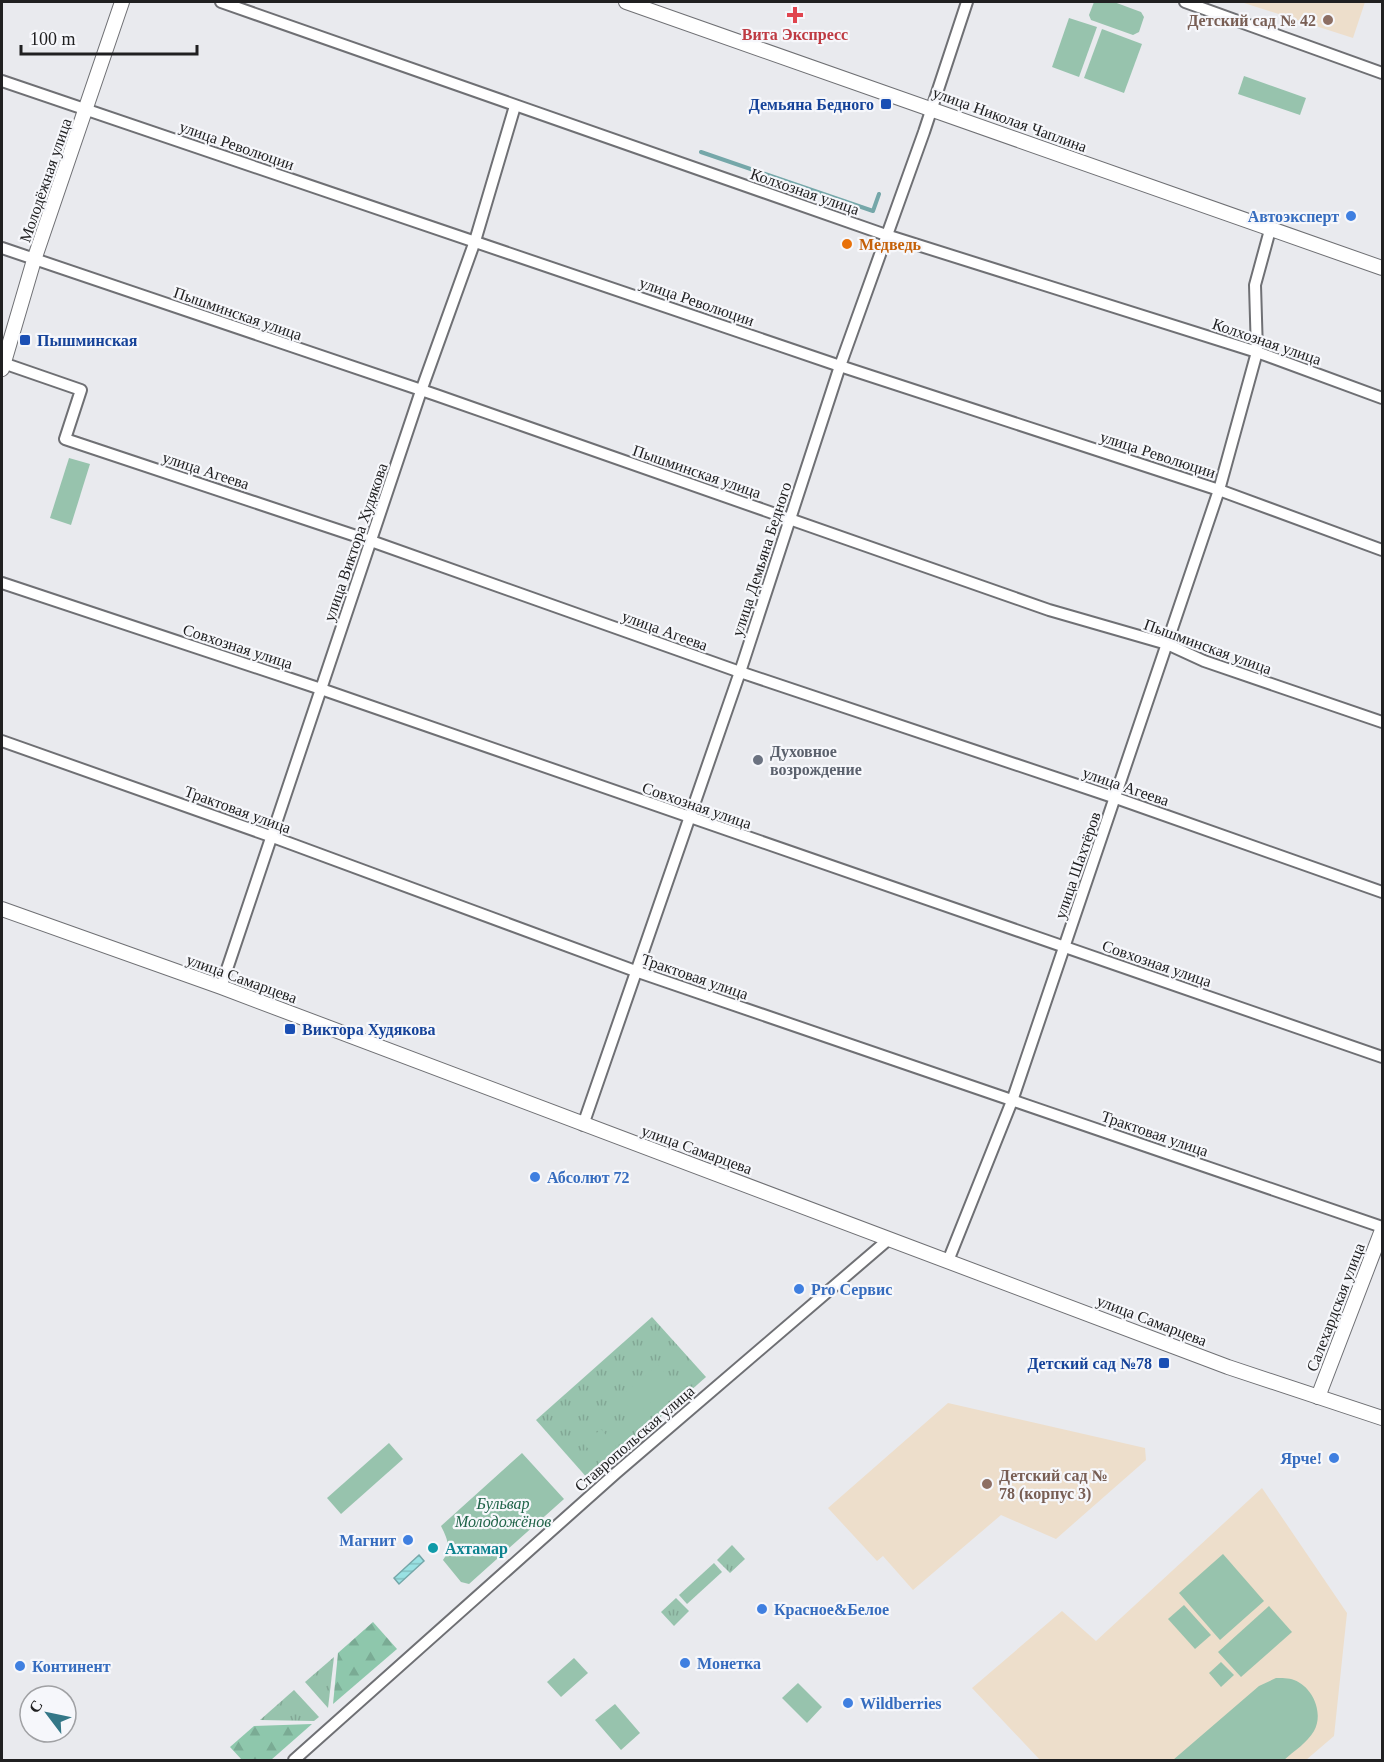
<svg xmlns="http://www.w3.org/2000/svg" width="1384" height="1762" viewBox="0 0 1384 1762" font-family="Georgia,serif">
<defs>
<pattern id="grass-tufts" width="24" height="20" patternUnits="userSpaceOnUse" patternTransform="scale(1.5)"><rect width="24" height="20" fill="#97c3ad"/><path d="M3 7l-1-3M5 7V3M7 7l1-3M15 17l-1-3M17 17v-4M19 17l1-3" fill="none" stroke="#82a795"/></pattern>
<pattern id="forest-firs" width="22" height="20" patternUnits="userSpaceOnUse" patternTransform="scale(1.5)"><rect width="22" height="20" fill="#8ec7ac"/><path d="M5 1l3.5 6h-7zM16 11l3.5 6h-7z" fill="#7aab94"/></pattern>
<pattern id="water-rules" width="6" height="5" patternUnits="userSpaceOnUse" patternTransform="scale(1.5)"><rect width="6" height="5" fill="#99e1e3"/><path d="M0 2.5h6" fill="none" stroke="#84c1c2"/></pattern>
</defs>
<rect width="100%" height="100%" fill="#e9eaee"/>
<g fill="#eddecb">
<polygon points="1241,2 1365,2 1353,38"/>
<polygon points="948,1403 1145,1448 1146,1460 1056,1539 1001,1515 913,1590 883,1556 877,1561 828,1508"/>
<polygon points="1262,1488 1347,1613 1334,1736 1306,1760 1040,1760 972,1688 1062,1611 1096,1641"/>
</g>
<g fill="url(#grass-tufts)">
<polygon points="652,1317 706,1377 589,1480 536,1420"/>
<polygon points="732,1545 745,1559 730,1573 717,1560"/>
<polygon points="676,1598 689,1611 674,1626 661,1612"/>
<polygon points="334,1657 328,1708 305,1682"/>
<polygon points="294,1690 319,1717 314,1721 260,1720"/>
</g>
<g fill="url(#forest-firs)">
<polygon points="373,1622 397,1649 333,1704 338,1653"/>
<polygon points="312,1724 271,1760 242,1760 230,1747 254,1726"/>
</g>
<g fill="#97c3ad">
<polygon points="1094,2 1114,2 1141,12 1144,17 1139,32 1133,35 1091,20 1089,15"/>
<polygon points="1069,18 1097,27 1079,77 1052,67"/>
<polygon points="1102,29 1142,44 1124,93 1084,78"/>
<polygon points="1244,76 1306,98 1300,115 1238,94"/>
<polygon points="69,458 90,464 71,525 50,518"/>
<polygon points="658,1365 673,1383 636,1415 620,1397"/>
<polygon points="601,1429 619,1450 603,1465 584,1444"/>
<polygon points="389,1443 403,1459 341,1514 327,1498"/>
<path d="M522,1453L564,1499L469,1584L461,1582L443,1560C452,1548 447,1538 441,1526Z"/>
<polygon points="1223,1554 1264,1601 1220,1640 1179,1593"/>
<polygon points="714,1563 722,1572 687,1604 679,1595"/>
<polygon points="1184,1605 1211,1635 1195,1649 1168,1619"/>
<polygon points="1269,1606 1292,1632 1241,1677 1218,1652"/>
<polygon points="574,1658 588,1673 561,1697 547,1682"/>
<polygon points="1221,1662 1234,1675 1221,1687 1209,1673"/>
<path d="M1276,1678C1281,1678 1289,1678 1294,1680C1313,1687 1324,1713 1314,1731C1307,1743 1294,1751 1284,1760H1173L1259,1686Z"/>
<polygon points="798,1683 822,1707 807,1723 782,1698"/>
<polygon points="615,1704 640,1733 621,1750 595,1720"/>
</g>
<polygon fill="url(#water-rules)" stroke="#75a7a9" stroke-width="1.5" points="419,1555 424,1561 399,1584 394,1578"/>
<g fill="none" stroke-linecap="round" stroke-linejoin="round">
<polyline stroke="#75a7a9" stroke-width="4" points="701,152 873,211 879,194"/>
<defs>
<g id="minor">
<polyline points="221,2 886,235 1257,352 1382,398"/>
<polyline points="1185,2 1382,73"/>
<polyline points="2,81 840,366 1219,490 1382,550"/>
<polyline points="2,248 436,395 1049,610 1167,644 1204,661 1382,722"/>
<polyline points="3,363 81,390 65,439 371,541 740,672 1116,798 1382,892"/>
<polyline points="2,583 321,689 1382,1057"/>
<polyline points="2,741 270,836 638,972 1382,1227"/>
<polyline points="221,987 421,391 475,241 515,106"/>
<polyline points="583,1125 740,672 840,366 924,132 967,2"/>
<polyline points="948,1261 1012,1101 1219,490 1257,352 1255,285 1270,230"/>
<polyline points="294,1760 616,1473 889,1239"/>
</g>
<g id="tertiary">
<polyline points="626,2 1382,268"/>
<polyline points="2,369 34,260 122,2"/>
<polyline points="2,909 221,987 1228,1367 1382,1418"/>
<polyline points="1318,1397 1382,1230"/>
</g>
</defs>
<use href="#minor" stroke="#6f7074" stroke-width="14"/>
<use href="#tertiary" stroke="#6f7074" stroke-width="16"/>
<use href="#minor" stroke="#fff" stroke-width="10"/>
<use href="#tertiary" stroke="#fff" stroke-width="14"/>
</g>
<path fill="#e0444e" stroke="#f6f7fb" stroke-width="2" d="M792 6h6v6h6v6h-6v6h-6v-6h-6v-6h6z"/>
<g fill="#8d6e63" stroke="#f6f7fb" stroke-width="2">
<circle cx="1328" cy="20" r="6"/>
<circle cx="987" cy="1484" r="6"/>
</g>
<g fill="#1a4fb4" stroke="#f6f7fb" stroke-width="2">
<rect x="880" y="98" width="12" height="12" rx="3"/>
<rect x="19" y="334" width="12" height="12" rx="3"/>
<rect x="284" y="1023" width="12" height="12" rx="3"/>
<rect x="1158" y="1357" width="12" height="12" rx="3"/>
</g>
<g fill="#3f7fe0" stroke="#f6f7fb" stroke-width="2">
<circle cx="1351" cy="216" r="6"/>
<circle cx="535" cy="1177" r="6"/>
<circle cx="799" cy="1289" r="6"/>
<circle cx="1334" cy="1458" r="6"/>
<circle cx="408" cy="1540" r="6"/>
<circle cx="762" cy="1609" r="6"/>
<circle cx="685" cy="1663" r="6"/>
<circle cx="20" cy="1666" r="6"/>
<circle cx="848" cy="1703" r="6"/>
</g>
<circle fill="#e8710a" stroke="#f6f7fb" stroke-width="2" cx="847" cy="244" r="6"/>
<circle fill="#6b7280" stroke="#f6f7fb" stroke-width="2" cx="758" cy="760" r="6"/>
<circle fill="#0f9aa8" stroke="#f6f7fb" stroke-width="2" cx="433" cy="1548" r="6"/>
<g text-anchor="middle" stroke-width="4.5" stroke-linejoin="round" paint-order="stroke">
<g font-size="16" font-weight="bold" fill="#785e54" stroke="#f6f7fb" text-anchor="end">
<text x="1316" y="26">Детский сад № 42</text>
<text x="999" y="1481" text-anchor="start">Детский сад №<tspan x="999" dy="18">78 (корпус 3)</tspan></text>
</g>
<g font-size="16" font-weight="bold" fill="#be3a42" stroke="#f6f7fb">
<text x="795" y="40">Вита Экспресс</text>
</g>
<g font-size="16" font-weight="bold" fill="#164399" stroke="#f6f7fb" text-anchor="end">
<text x="874" y="110">Демьяна Бедного</text>
<text x="37" y="346" text-anchor="start">Пышминская</text>
<text x="302" y="1035" text-anchor="start">Виктора Худякова</text>
<text x="1152" y="1369">Детский сад №78</text>
</g>
<g font-size="16" fill="#202021" stroke="#f6f7fb">
<text transform="translate(1010 119) rotate(20)" y="6">улица Николая Чаплина</text>
<text transform="translate(237 145) rotate(19)" y="6">улица Революции</text>
<text transform="translate(45 180) rotate(-71)" y="6">Молодёжная улица</text>
<text transform="translate(805 191) rotate(19)" y="6">Колхозная улица</text>
<text transform="translate(697 301) rotate(19)" y="6">улица Революции</text>
<text transform="translate(238 313) rotate(19)" y="6">Пышминская улица</text>
<text transform="translate(1267 341) rotate(19)" y="6">Колхозная улица</text>
<text transform="translate(1158 454) rotate(18)" y="6">улица Революции</text>
<text transform="translate(206 470) rotate(18)" y="6">улица Агеева</text>
<text transform="translate(697 471) rotate(19)" y="6">Пышминская улица</text>
<text transform="translate(355 542) rotate(-71)" y="6">улица Виктора Худякова</text>
<text transform="translate(761 559) rotate(-72)" y="6">улица Демьяна Бедного</text>
<text transform="translate(665 630) rotate(20)" y="6">улица Агеева</text>
<text transform="translate(238 646) rotate(18)" y="6">Совхозная улица</text>
<text transform="translate(1208 646) rotate(20)" y="6">Пышминская улица</text>
<text transform="translate(1126 786) rotate(19)" y="6">улица Агеева</text>
<text transform="translate(697 805) rotate(19)" y="6">Совхозная улица</text>
<text transform="translate(238 809) rotate(20)" y="6">Трактовая улица</text>
<text transform="translate(1077 865) rotate(-71)" y="6">улица Шахтёров</text>
<text transform="translate(1157 963) rotate(19)" y="6">Совхозная улица</text>
<text transform="translate(695 976) rotate(19)" y="6">Трактовая улица</text>
<text transform="translate(242 978) rotate(20)" y="6">улица Самарцева</text>
<text transform="translate(1155 1133) rotate(19)" y="6">Трактовая улица</text>
<text transform="translate(697 1149) rotate(20)" y="6">улица Самарцева</text>
<text transform="translate(1335 1307) rotate(-69)" y="6">Салехардская улица</text>
<text transform="translate(1152 1320) rotate(21)" y="6">улица Самарцева</text>
<text transform="translate(634 1438) rotate(-41)" y="6">Ставропольская улица</text>
</g>
<g font-size="16" font-weight="bold" fill="#366cbe" stroke="#f6f7fb" text-anchor="start">
<text x="1339" y="222" text-anchor="end">Автоэксперт</text>
<text x="547" y="1183">Абсолют 72</text>
<text x="811" y="1295">Pro Сервис</text>
<text x="1322" y="1464" text-anchor="end">Ярче!</text>
<text x="396" y="1546" text-anchor="end">Магнит</text>
<text x="774" y="1615">Красное&amp;Белое</text>
<text x="697" y="1669">Монетка</text>
<text x="32" y="1672">Континент</text>
<text x="860" y="1709">Wildberries</text>
</g>
<g font-size="16" font-weight="bold" fill="#c56008" stroke="#f6f7fb" text-anchor="start">
<text x="859" y="250">Медведь</text>
</g>
<g font-size="16" font-weight="bold" fill="#5b616d" stroke="#f6f7fb" text-anchor="start">
<text x="770" y="757">Духовное<tspan x="770" dy="18">возрождение</tspan></text>
</g>
<g font-size="16" font-style="italic" fill="#1f6348" stroke="#f6f7fb">
<text x="503" y="1509">Бульвар<tspan x="503" dy="18">Молодожёнов</tspan></text>
</g>
<g font-size="16" font-weight="bold" fill="#0d838f" stroke="#f6f7fb" text-anchor="start">
<text x="445" y="1554">Ахтамар</text>
</g>
</g>
<rect width="1384" height="1762" fill="none" stroke="#202021" stroke-width="6"/>
<g transform="translate(48 1714) rotate(302)"><circle r="28" fill="#f6f7fb" stroke="#a0a1a4" stroke-width="1.5"/>
<path d="M0-4.5L10 22L0 15L-10 22Z" fill="#347787"/>
<text y="-9" font-size="16" font-weight="bold" text-anchor="middle" fill="#202021">С</text>
</g>
<path d="M21 45v9h176v-9" fill="none" stroke="#202021" stroke-width="3"/>
<text x="30" y="45" font-size="18" fill="#202021" stroke="#f6f7fb" stroke-width="4.5" paint-order="stroke">100 m</text>
</svg>
